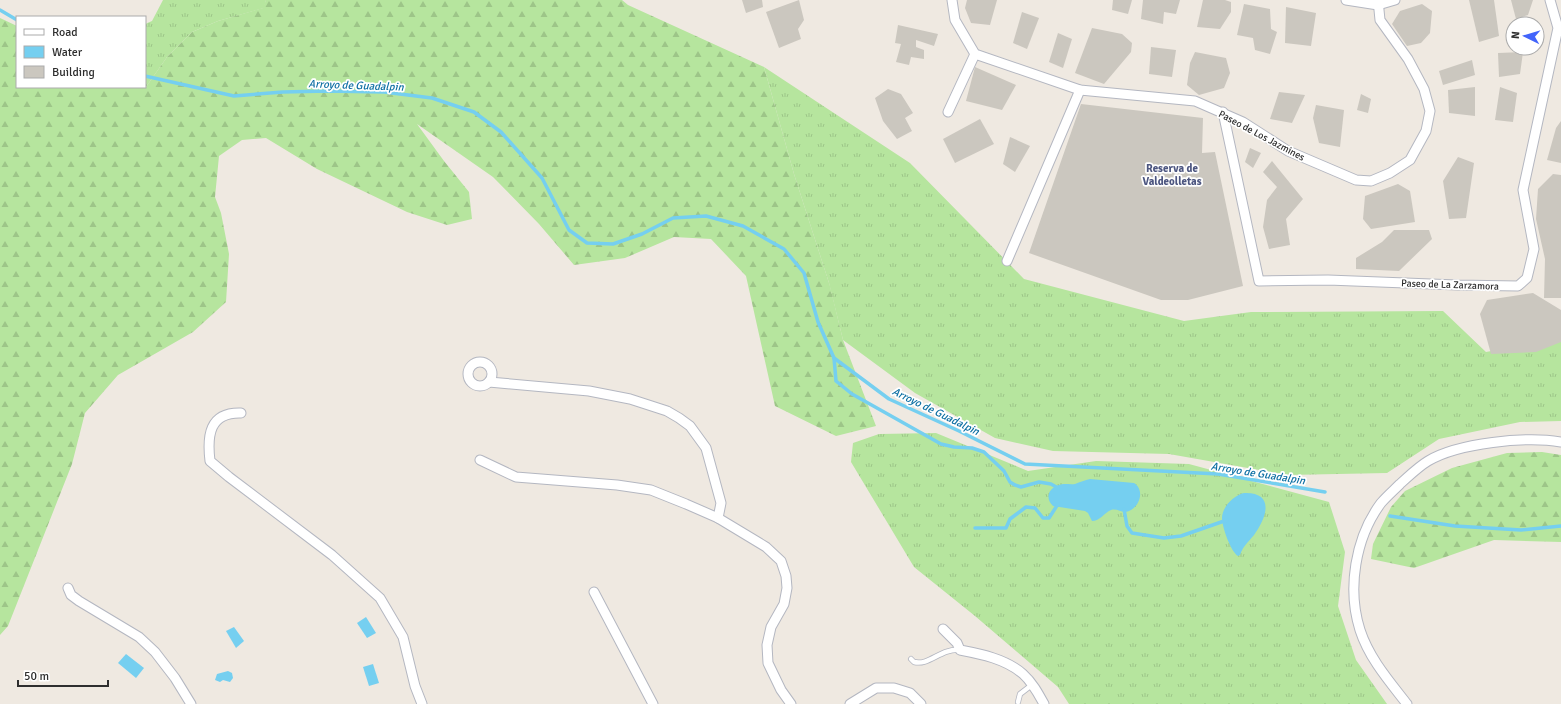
<svg xmlns="http://www.w3.org/2000/svg" width="1561" height="704" viewBox="0 0 1561 704" font-family="Signika,sans-serif">
<defs>
<pattern id="grass-tufts" width="24" height="20" patternUnits="userSpaceOnUse"><rect width="24" height="20" fill="#b6e59e"/><path d="M3 7l-1-3M5 7V3M7 7l1-3M15 17l-1-3M17 17v-4M19 17l1-3" fill="none" stroke="#9dc588"/></pattern>
<pattern id="forest-firs" width="22" height="20" patternUnits="userSpaceOnUse"><rect width="22" height="20" fill="#b6e59e"/><path d="M5 1l3.5 6h-7zM16 11l3.5 6h-7z" fill="#9dc588"/></pattern>
</defs>
<rect width="100%" height="100%" fill="#efe9e1"/>
<g fill="url(#grass-tufts)">
<polygon points="163,0 266,0 264,8 218,21 192,32 167,57 146,87 145,87 145,24 152,21"/>
<polygon points="764,67 910,163 1024,279 1184,321 1251,312 1443,311 1486,352 1561,338 1561,421 1520,422 1439,439 1387,473 1288,475 1169,454 1053,451 995,438 915,393 843,340 829,283 794,174"/>
<polygon points="936,433 1028,471 1096,461 1189,464 1329,502 1345,552 1338,606 1356,660 1387,704 1069,704 1058,687 975,616 914,567 851,462 853,443 879,434"/>
</g>
<g fill="url(#forest-firs)">
<polygon points="266,0 622,0 628,5 764,67 794,174 830,286 843,340 876,426 836,436 775,406 746,276 711,239 674,237 625,258 574,265 539,224 493,177 417,124 444,161 469,192 472,219 447,225 407,212 317,169 266,138 242,140 219,156 215,197 221,213 229,254 226,302 193,332 118,375 85,413 72,464 8,626 0,635 0,18 17,26 17,87 146,87 167,57 192,32 218,21 263,8"/>
<polygon points="1542,452 1561,455 1561,542 1494,540 1414,568 1371,559 1373,544 1391,507 1405,491 1452,468 1507,453"/>
</g>
<g fill="#75cff0">
<path d="M1090,479L1134,483C1145,490 1140,506 1129,511C1122,514 1118,508 1111,510C1104,513 1100,521 1092,521L1088,513L1085,511L1053,506C1045,499 1048,488 1059,485C1064,483 1070,485 1075,484C1080,482 1085,480 1090,479Z"/>
<path d="M1244,493C1272,492 1269,513 1256,532C1251,540 1243,545 1240,555L1238,556C1231,552 1222,527 1222,518C1222,507 1234,495 1244,493Z"/>
<polygon points="366,617 376,633 367,638 357,623"/>
<polygon points="234,627 244,641 236,648 226,631"/>
<polygon points="126,654 144,668 136,678 118,663"/>
<polygon points="373,664 379,683 369,686 363,667"/>
<polygon points="228,671 232,673 233,678 230,682 223,680 220,682 215,680 217,674"/>
</g>
<g fill="none" stroke-linecap="round" stroke-linejoin="round">
<g stroke="#75cff0" stroke-width="3.5">
<polyline points="0,10 17,20"/>
<polyline points="145,76 234,96 283,92 327,91 384,92 432,98 474,112 501,132 542,178 569,230 587,243 613,244 642,234 673,218 706,216 743,226 784,249 804,273 818,322 834,358 889,399 959,431 1025,464 1218,474 1325,492"/>
<polyline points="834,358 836,381 852,394 941,444 954,447 972,448 984,452 1004,471 1010,482 1015,485 1021,487 1039,482 1051,484 1058,488"/>
<polyline points="1124,509 1127,526 1132,533 1164,538 1181,536 1227,520"/>
<polyline points="1390,516 1455,526 1521,530 1561,526"/>
<polyline points="975,528 1006,528 1010,519 1026,507 1035,508 1043,518 1049,518 1058,504"/>
</g>
</g>
<g fill="#cbc7bf">
<polygon points="742,0 762,0 763,7 746,13"/>
<polygon points="799,0 804,20 798,29 801,39 779,48 766,12"/>
<polygon points="967,0 997,0 990,25 971,23 965,8"/>
<polygon points="1113,0 1132,0 1128,14 1112,10"/>
<polygon points="1143,0 1180,0 1176,14 1164,12 1163,24 1141,19"/>
<polygon points="1203,0 1225,0 1231,2 1231,12 1220,29 1197,27"/>
<polygon points="1469,0 1494,0 1499,36 1479,42"/>
<polygon points="1511,0 1533,0 1528,15 1516,19"/>
<polygon points="1244,4 1270,9 1271,29 1277,32 1270,54 1255,50 1253,38 1237,35"/>
<polygon points="1422,4 1432,11 1430,33 1421,43 1407,46 1392,24 1400,11"/>
<polygon points="1286,7 1316,13 1311,46 1285,43"/>
<polygon points="1022,12 1039,18 1027,49 1013,43"/>
<polygon points="898,25 938,34 934,46 916,40 916,47 924,50 924,59 911,57 909,65 896,62 901,44 895,43"/>
<polygon points="1092,28 1122,34 1132,43 1131,52 1104,84 1075,73"/>
<polygon points="1058,33 1072,39 1063,68 1049,62"/>
<polygon points="1151,47 1176,50 1172,77 1149,74"/>
<polygon points="1195,52 1226,58 1230,73 1224,88 1199,95 1187,85 1190,63"/>
<polygon points="1523,52 1520,74 1499,77 1498,53"/>
<polygon points="1472,60 1475,75 1443,85 1439,71"/>
<polygon points="975,67 1016,85 1002,110 966,101"/>
<polygon points="1475,87 1475,116 1449,113 1448,90"/>
<polygon points="1500,87 1517,93 1513,122 1495,120"/>
<polygon points="888,89 901,94 913,113 905,118 912,131 897,139 883,121 875,98"/>
<polygon points="1279,92 1305,95 1292,123 1270,119"/>
<polygon points="1361,94 1371,99 1368,113 1357,110"/>
<polygon points="1081,104 1203,118 1202,153 1215,152 1243,286 1188,300 1161,300 1029,253"/>
<polygon points="1316,105 1344,110 1340,147 1319,143 1313,118"/>
<polygon points="980,119 994,144 955,163 943,139"/>
<polygon points="1561,121 1561,163 1547,160 1556,128"/>
<polygon points="1010,137 1030,146 1015,172 1003,164"/>
<polygon points="1250,148 1261,153 1253,168 1245,162"/>
<polygon points="1458,157 1474,163 1466,218 1449,219 1443,181"/>
<polygon points="1272,161 1303,199 1286,219 1290,245 1269,249 1263,227 1267,200 1277,187 1263,172"/>
<polygon points="1553,174 1561,175 1561,298 1544,298 1545,259 1536,219 1538,189"/>
<polygon points="1398,184 1410,191 1415,222 1371,229 1363,219 1365,196"/>
<polygon points="1394,230 1429,230 1432,239 1399,271 1356,269 1356,258 1382,242"/>
<polygon points="1533,293 1561,310 1561,342 1536,352 1491,354 1480,314 1487,300"/>
</g>
<g fill="none" stroke-linecap="round" stroke-linejoin="round">
<defs>
<g id="service">
<path d="M911,659L914,662C929,666 941,648 960,650"/>
<polyline points="1018,702 1020,694 1033,684"/>
</g>
<g id="minor">
<polyline points="952,0 955,20 975,54 1080,90 1195,101 1243,122 1288,151 1356,180 1371,181 1390,173 1410,160 1426,131 1430,111 1424,89 1408,59 1380,20 1378,0"/>
<polyline points="1346,0 1378,5 1395,0"/>
<polyline points="948,112 975,54"/>
<polyline points="1223,112 1259,281 1328,280 1457,285 1518,286 1527,278 1534,249 1523,190 1558,28 1550,0"/>
<polyline points="1007,261 1080,90"/>
<circle cx="480" cy="374" r="12"/>
<polyline points="489,382 589,391 630,399 667,411 679,418 690,426 706,448 721,503 718,518"/>
<path d="M241,413C209,412 207,436 210,461L229,477L332,555L380,598L403,637L415,686L422,704"/>
<polyline points="480,460 516,477 617,485 651,490 686,504 718,518 766,547 781,561 786,576 787,588 784,604 771,627 767,645 768,663 781,690 791,704"/>
<polyline points="68,588 71,595 79,601 139,637 155,652 175,678 191,704"/>
<polyline points="594,592 653,704"/>
<path d="M943,629L957,643L960,650C981,654 1006,659 1023,674C1032,682 1038,693 1044,704"/>
<polyline points="850,704 876,688 894,688 910,693 921,704"/>
<path d="M1407,704C1389,681 1369,658 1360,630C1347,589 1355,538 1381,503C1387,496 1394,490 1400,484C1409,476 1418,467 1428,461C1458,443 1526,436 1561,442"/>
</g>
</defs>
<use href="#service" stroke="#b4b7c1" stroke-width="6"/>
<use href="#minor" stroke="#b4b7c1" stroke-width="11"/>
<use href="#service" stroke="#fff" stroke-width="4.5"/>
<use href="#minor" stroke="#fff" stroke-width="9"/>
</g>
<g text-anchor="middle" stroke-width="3.5" stroke-linejoin="round" paint-order="stroke">
<g font-size="10" fill="#2e2e2e" stroke="#fff">
<text transform="translate(1262 135) rotate(28)" y="4">Paseo de Los Jazmines</text>
<text transform="translate(1450 284) rotate(2)" y="4">Paseo de La Zarzamora</text>
</g>
<g font-size="11" font-style="italic" fill="#0d6fa3" stroke="#fff">
<text transform="translate(356 85) rotate(2)" y="4">Arroyo de Guadalpin</text>
<text transform="translate(936 411) rotate(26)" y="4">Arroyo de Guadalpin</text>
<text transform="translate(1258 473) rotate(9)" y="4">Arroyo de Guadalpin</text>
</g>
<g font-size="11" font-weight="bold" fill="#4d5680" stroke="#fff">
<text x="1172" y="172">Reserva de<tspan x="1172" dy="13">Valdeolletas</tspan></text>
</g>
</g>
<rect x="16" y="16" width="130" height="72" fill="#ffffff" stroke="#ababab"/>
<rect x="24" y="29" width="20" height="6" fill="#ffffff" stroke="#ababab"/>
<text x="52" y="36" font-size="12" fill="#2e2e2e">Road</text>
<rect x="24" y="46" width="20" height="12" fill="#75cff0" stroke="#ababab"/>
<text x="52" y="56" font-size="12" fill="#2e2e2e">Water</text>
<rect x="24" y="66" width="20" height="12" fill="#cbc7bf" stroke="#ababab"/>
<text x="52" y="76" font-size="12" fill="#2e2e2e">Building</text>
<g transform="translate(1525 36) rotate(275)"><circle r="19" fill="#ffffff" stroke="#ababab"/>
<path d="M0-3L7 15L0 10L-7 15Z" fill="#4264fb"/>
<text y="-6" font-size="11" font-weight="bold" text-anchor="middle" fill="#2e2e2e">N</text>
</g>
<path d="M18 680v6h90v-6" fill="none" stroke="#2e2e2e" stroke-width="2"/>
<text x="24" y="680" font-size="12" fill="#2e2e2e" stroke="#ffffff" stroke-width="3" paint-order="stroke">50 m</text>
</svg>
